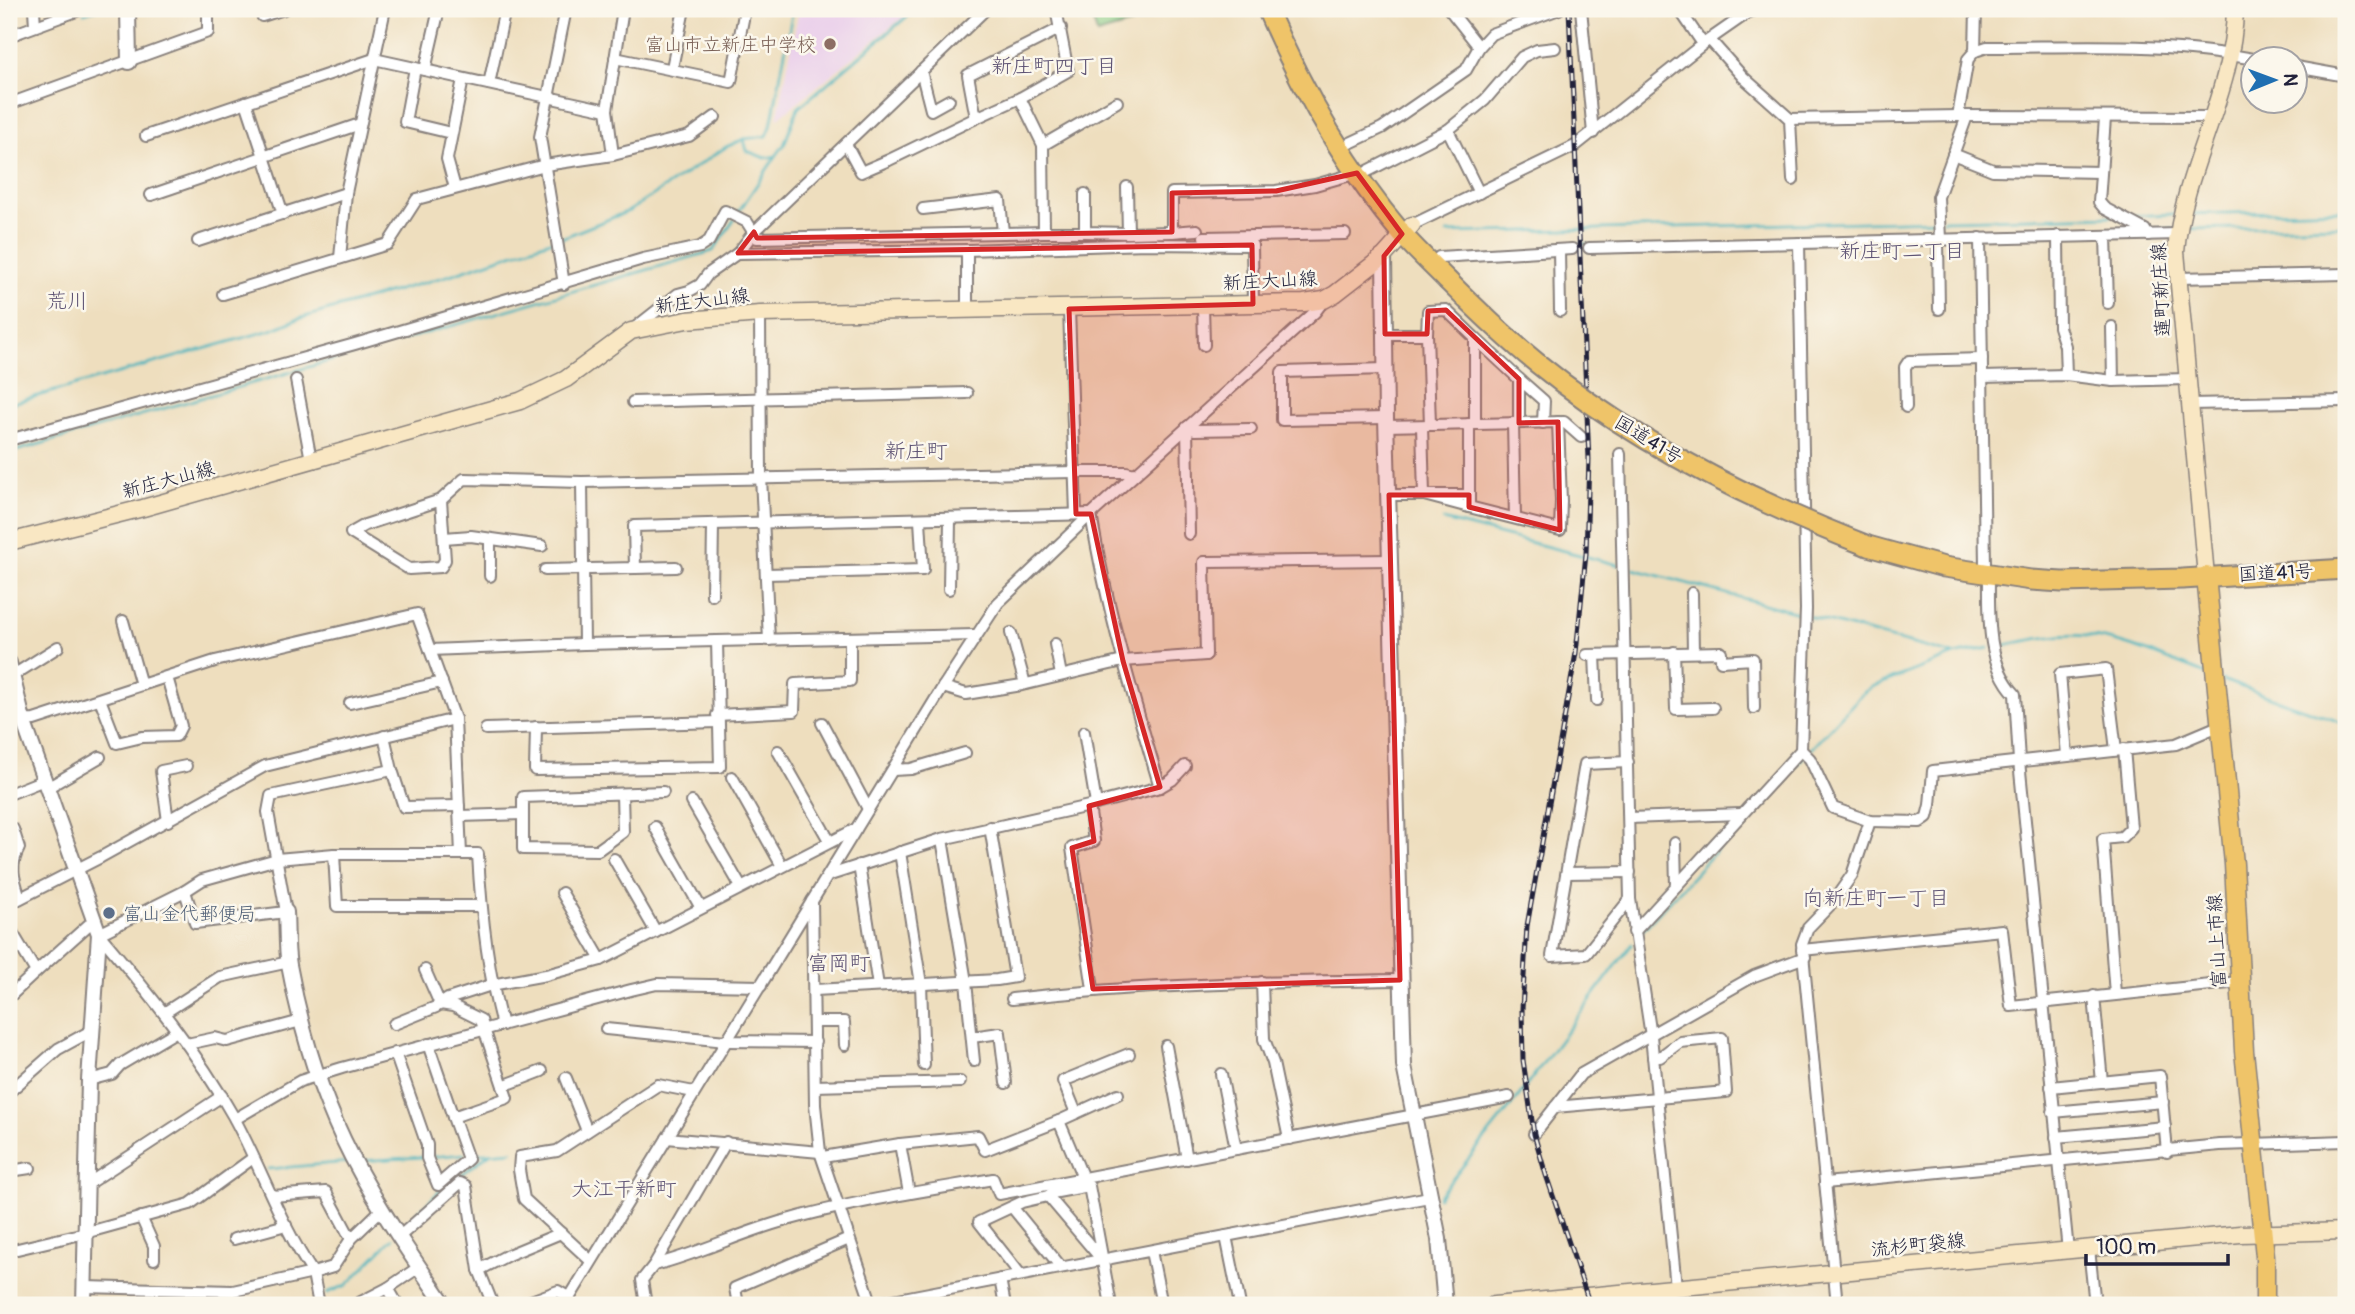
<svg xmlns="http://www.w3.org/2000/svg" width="2355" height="1314" viewBox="0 0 2355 1314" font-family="Pangolin,'Klee One',sans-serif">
<rect width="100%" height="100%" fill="#fbf7ec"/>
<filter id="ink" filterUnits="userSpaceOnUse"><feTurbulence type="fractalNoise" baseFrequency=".0143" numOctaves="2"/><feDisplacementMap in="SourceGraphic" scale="14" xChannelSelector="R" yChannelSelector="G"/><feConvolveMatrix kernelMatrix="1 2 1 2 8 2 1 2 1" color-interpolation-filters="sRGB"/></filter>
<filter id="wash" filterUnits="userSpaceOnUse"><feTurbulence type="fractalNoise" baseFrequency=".00686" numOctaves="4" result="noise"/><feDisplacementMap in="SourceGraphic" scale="28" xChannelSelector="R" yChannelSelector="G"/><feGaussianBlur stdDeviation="1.57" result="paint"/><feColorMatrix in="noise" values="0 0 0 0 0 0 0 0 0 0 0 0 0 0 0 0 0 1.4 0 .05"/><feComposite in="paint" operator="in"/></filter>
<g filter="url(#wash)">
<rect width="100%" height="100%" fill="#eedebe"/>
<polygon fill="#ebd1eb" points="799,9 913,9 777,119"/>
<polygon fill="#8bcc84" stroke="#567760" stroke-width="2" points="1090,9 1174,9 1145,20 1097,34"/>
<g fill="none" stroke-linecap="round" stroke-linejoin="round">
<g stroke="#42b2bd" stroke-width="2.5">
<polyline points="84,13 97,9"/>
<polyline points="744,139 747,151 765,158 776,156 784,145 798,108 916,9"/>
<polyline points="737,214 776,156"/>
<polyline points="2188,214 2346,210"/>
<polyline points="2129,216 2174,214"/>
<polyline points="1943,220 2111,216"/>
<polyline points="2148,229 2172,229"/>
<polyline points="2186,229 2346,226"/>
<polyline points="2029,232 2134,230"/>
<polyline points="1447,233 1937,220"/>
<polyline points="559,239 629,211 726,147 744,139 767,136 771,126 793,9"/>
<polyline points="1570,244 1588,244"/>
<polyline points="9,404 271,330 298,319 447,276 553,240"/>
<polyline points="9,453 713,251 734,220"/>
<polyline points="1443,520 1619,565"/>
<polyline points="1626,567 1802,614"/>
<polyline points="1808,616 1954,655"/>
<path d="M1995,647C2025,641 2056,633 2086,636C2129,641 2169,661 2209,675"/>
<polyline points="2222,680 2346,724"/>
<polyline points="1809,751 1863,693 1872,687 1954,655 1989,648"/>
<polyline points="1640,933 1804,756"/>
<polyline points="471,1154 512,1151"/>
<polyline points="429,1157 464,1154"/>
<polyline points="359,1161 422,1157"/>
<polyline points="268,1169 349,1162"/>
<polyline points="1438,1197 1515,1101 1632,944"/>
<polyline points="405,1225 441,1190 490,1153"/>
<polyline points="327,1293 347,1285 393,1238"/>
</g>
</g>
</g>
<g filter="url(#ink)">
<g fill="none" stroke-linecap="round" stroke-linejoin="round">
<defs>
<g id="minor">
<polyline points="34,9 35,26"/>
<polyline points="1449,9 1479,47"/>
<polyline points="1581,9 1593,133"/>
<polyline points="1679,9 1703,44"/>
<polyline points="262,16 284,9"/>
<polyline points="9,36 82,9"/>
<polyline points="1710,40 1743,77 1790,119 1958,116 2211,117"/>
<polyline points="1975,51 1976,9"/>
<polyline points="615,58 731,82 745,9"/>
<polyline points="2296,67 2346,76"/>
<polyline points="415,68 405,122 451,133"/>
<polyline points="672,68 684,9"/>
<polyline points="425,70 439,9"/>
<polyline points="921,71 931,110 949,100"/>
<polyline points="489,84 505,9"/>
<polyline points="1020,98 976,118 968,75 1061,28"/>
<polyline points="246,102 283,214"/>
<polyline points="9,104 208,32 208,9"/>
<path d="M1958,116L1968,59L1975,51L1987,47C2077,47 2170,41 2258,60"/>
<polyline points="2105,118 2099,202 2104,208 2145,230 2148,235"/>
<polyline points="1790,119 1793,180"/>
<polyline points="146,136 374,59 607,110"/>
<polyline points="1350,143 1382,128 1466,70 1479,47 1491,34 1559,9"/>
<polyline points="846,144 861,172 889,160 976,118"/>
<polyline points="1043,145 1020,98 1068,71 1056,9"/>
<polyline points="1953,154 1993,170 2101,172"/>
<polyline points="613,155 607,110 623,9"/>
<polyline points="1368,171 1448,130"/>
<polyline points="1127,187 1128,233 1172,232"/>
<polyline points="455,188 447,159 463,79"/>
<polyline points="1479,193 1448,130 1485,100 1522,57 1537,50 1555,48"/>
<polyline points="1085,194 1085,232 1128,233"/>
<polyline points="151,195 360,124"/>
<polyline points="923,209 1000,200 1003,233 1044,232"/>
<polyline points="1412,225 1575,146 1703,44 1749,12 1758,9"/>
<polyline points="1197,230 1172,232 1172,193 1276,191 1315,185 1357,173"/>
<polyline points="1085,232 1044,232 1043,145 1117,102"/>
<polyline points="2058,236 2059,327 2065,346 2066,375"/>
<polyline points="2106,236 2108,303"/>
<polyline points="1204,237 1345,234"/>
<polyline points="1980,238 1985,565"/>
<polyline points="1938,239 1939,309"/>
<polyline points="1940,239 1938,197 1967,116"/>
<polyline points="198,241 346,193"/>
<polyline points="1589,248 2178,234"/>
<polyline points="967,250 1146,244 1252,245 1253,304"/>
<polyline points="1559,250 1560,311"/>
<polyline points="738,253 967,250 967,311"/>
<polyline points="1439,257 1572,249"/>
<polyline points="340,258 346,193 385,9"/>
<polyline points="2178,278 2346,274"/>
<polyline points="564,284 540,137 566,9"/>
<polyline points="223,294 388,244 417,199 545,165 613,155 689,136 715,117"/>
<polyline points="1203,305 1204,345"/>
<polyline points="1069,309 1076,514"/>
<polyline points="760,314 761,477 769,640"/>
<polyline points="636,327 678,294 689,291 700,285 708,274 738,253 754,232 986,9"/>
<polyline points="2112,327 2113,381"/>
<polyline points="1385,334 1427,334 1430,425"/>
<polyline points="1427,334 1428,311 1446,310 1475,338 1475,424"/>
<polyline points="1475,338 1519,379 1519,423"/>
<polyline points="1385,369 1282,372 1282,420 1386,418"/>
<polyline points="1983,377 2066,375 2113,381 2187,379"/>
<polyline points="1519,379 1544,401 1543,423"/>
<polyline points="296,380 311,460"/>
<polyline points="633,402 967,393"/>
<polyline points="2189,404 2346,401"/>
<polyline points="1906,407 1905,367 1909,361 1982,359"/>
<polyline points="1513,423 1515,518"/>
<polyline points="1469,424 1469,507 1560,530 1561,501 1558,422"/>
<polyline points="1386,426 1564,422 1581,437"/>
<polyline points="9,440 355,344 643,259 700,247 709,241 725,211 747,222 757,238 1003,233"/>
<polyline points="1620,454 1630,899 1651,1036 1676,1287"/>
<polyline points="582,482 584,644"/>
<polyline points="1389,495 1424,495 1422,426"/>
<polyline points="1469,495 1424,495 1469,507"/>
<polyline points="441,500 445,560 441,567 409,569 351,533 365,525 441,500 464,479 582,482 1075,472 1126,472 1135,474"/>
<polyline points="1189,534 1187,427 1195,430 1251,429"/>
<polyline points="444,538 471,536 542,546"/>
<polyline points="635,568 676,567"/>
<path d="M545,570L635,568L634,526L1091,514C1106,606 1133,697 1160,787L1172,780L1185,766"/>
<polyline points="766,574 923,570 920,520"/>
<path d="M1989,574C1989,614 1986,663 2015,694L2019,761L2068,1251"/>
<polyline points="490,576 490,539"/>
<polyline points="949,589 950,519"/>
<polyline points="1692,593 1693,652"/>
<polyline points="712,595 713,524"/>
<polyline points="123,621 141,685"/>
<polyline points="1011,633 1025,684"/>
<polyline points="1055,644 1061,675"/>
<polyline points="430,650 584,644 976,635"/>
<polyline points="1674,652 1676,709 1713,708"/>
<polyline points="1587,655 1721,652 1721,661 1753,659 1754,708"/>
<polyline points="1595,655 1597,700"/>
<polyline points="12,676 58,647"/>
<polyline points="943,687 966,694 1022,685 1123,661 1206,655 1204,562 1391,560"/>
<polyline points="100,699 117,743 142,737 176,736 181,726 167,677"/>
<polyline points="350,703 442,682"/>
<polyline points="717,715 794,711 795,684 850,681 850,638"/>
<polyline points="9,721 34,720 215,661 417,614 455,719 461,854"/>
<polyline points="822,723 868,809"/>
<polyline points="536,727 535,770 720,767 717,641"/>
<polyline points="486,729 718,722"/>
<polyline points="1084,732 1096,804"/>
<polyline points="384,736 392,770 404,807 459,806"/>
<polyline points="1801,750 1810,759 1833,808 1870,821 1920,822 1927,817 1930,805 1933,771 2176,744 2221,725"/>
<polyline points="778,751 830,842"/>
<polyline points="2067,755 2060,674 2106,669 2116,750"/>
<polyline points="1628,762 1585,764 1552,956 1586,954 1630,899"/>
<polyline points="893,770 911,769 965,753"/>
<polyline points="732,777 782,866"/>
<polyline points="47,788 100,757"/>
<polyline points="9,794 44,780"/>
<polyline points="622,794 623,832 598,850 523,849 523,797 663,792"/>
<polyline points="692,802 741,887"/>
<polyline points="1092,805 1160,787"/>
<polyline points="460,816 522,814"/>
<polyline points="1629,818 1741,814"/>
<polyline points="168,821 161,771 186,766"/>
<polyline points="655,827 701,908"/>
<path d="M13,829L19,848C9,866 14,879 20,898"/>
<polyline points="942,839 966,982 974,1061"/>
<polyline points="1675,843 1676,886"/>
<polyline points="900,852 921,984 924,1065"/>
<polyline points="334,854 337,906 481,906"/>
<polyline points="614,859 656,932"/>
<polyline points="859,865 878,986"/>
<polyline points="1567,873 1630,872"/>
<polyline points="830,875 942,839 1089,806 1094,841 1072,848 1093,989"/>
<polyline points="185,891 195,923 286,912 268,812 271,796 392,770"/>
<polyline points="562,893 601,960"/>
<polyline points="812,901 815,1105 820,1152 872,1305"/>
<polyline points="9,904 101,857 265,766 455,719"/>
<polyline points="9,927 36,972 9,997"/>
<polyline points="1634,932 1801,750 1806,609 1799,243"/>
<polyline points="1802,950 2002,930 2011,1006 2239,982"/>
<polyline points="425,970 440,1004 453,1006 481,1020 507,1098 453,1117 428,1044"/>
<polyline points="36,972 94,920"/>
<polyline points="1262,982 1264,1039 1273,1063 1289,1139"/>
<polyline points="815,990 997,980 1015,977 990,827"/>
<polyline points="2115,994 2103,839 2122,837 2131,828 2124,749"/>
<polyline points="2094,996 2102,1082"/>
<path d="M1012,999C1141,984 1270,982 1400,980"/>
<polyline points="164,1013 220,977 289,962"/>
<polyline points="815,1022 844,1022 845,1045"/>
<polyline points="394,1024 436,1007 448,999 491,985 546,975 601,960 856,829"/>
<polyline points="606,1029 726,1041 815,1042"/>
<polyline points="972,1037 1000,1033 1006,1083"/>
<polyline points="187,1044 215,1038 227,1041 301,1021"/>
<polyline points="1166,1046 1187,1159"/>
<polyline points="395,1053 427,1145 427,1158 438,1185 468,1159 453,1117"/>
<polyline points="1221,1074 1236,1149"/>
<polyline points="566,1078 587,1131"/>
<polyline points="89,1080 112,1074 120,1065 177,1031"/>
<polyline points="503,1086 542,1071"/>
<polyline points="815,1086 960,1082"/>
<polyline points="2051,1087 2160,1076 2167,1152"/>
<polyline points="9,1092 58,1049 91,1031"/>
<polyline points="1555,1107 1726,1092 1722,1038 1680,1042 1660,1057 1653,1057"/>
<polyline points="2053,1112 2163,1102"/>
<polyline points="1076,1113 1063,1081 1129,1054"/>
<polyline points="235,1119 300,1081 342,1068 631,990 657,984 761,986"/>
<polyline points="1059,1121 1118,1094"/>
<polyline points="1534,1134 1581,1074 1754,976 1805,957"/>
<polyline points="2056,1137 2165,1127"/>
<polyline points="667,1138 820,1152"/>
<polyline points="900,1144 978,1136 985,1150 1059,1121 1083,1178"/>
<polyline points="823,1157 900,1144 909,1193"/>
<polyline points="9,1168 10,1171 30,1168"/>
<polyline points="1825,1183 2220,1145 2346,1141"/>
<polyline points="86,1185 222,1096"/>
<polyline points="272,1196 326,1192 351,1239 333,1267 313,1273 319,1305"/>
<polyline points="1048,1196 1103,1261"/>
<polyline points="1012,1207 1061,1267"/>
<polyline points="141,1217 154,1246 154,1259"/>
<polyline points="1226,1236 1240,1305"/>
<polyline points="399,1237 460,1183 466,1186 479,1270"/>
<polyline points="234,1239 286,1225"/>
<polyline points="351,1239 381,1210"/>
<polyline points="2089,1249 2095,1305"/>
<polyline points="9,1251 85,1233 190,1204 253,1158"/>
<polyline points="1151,1251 1162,1305"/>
<polyline points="591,1261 524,1199 519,1170 520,1157 557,1151 658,1085 694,1092"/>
<path d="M654,1265C699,1254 741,1232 787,1220C854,1201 924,1191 993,1179L999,1194L1509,1097"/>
<polyline points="1020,1274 979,1222 1022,1202 1048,1196 1052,1193 1089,1186 1111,1305"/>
<polyline points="1000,1279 1005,1305"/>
<path d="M85,1287L233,1291L313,1273C280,1224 261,1167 233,1116C196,1050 148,992 99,934L185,891L202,880L277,859L334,854H478C481,912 487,969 502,1025"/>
<polyline points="388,1288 419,1267"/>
<polyline points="355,1305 388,1288 398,1305"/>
<polyline points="493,1305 479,1270 508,1255 561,1233"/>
<polyline points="520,1305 558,1291 570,1298"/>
<polyline points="565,1305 943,687 998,603 1088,517 1315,312 1324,300"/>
<polyline points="646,1305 642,1280 654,1265 726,1142"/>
<polyline points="738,1305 735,1288 849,1239"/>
<polyline points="867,1305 1429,1197"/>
<polyline points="1837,1305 1802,944 1808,928 1833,902 1852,875 1870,821"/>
</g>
<g id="tertiary">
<polyline points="128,9 129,62"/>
<polyline points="1384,256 1386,418 1404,1066 1439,1239 1445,1305"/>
<polyline points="9,663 23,720 99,934 89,1080 84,1305"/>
<path d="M286,912C287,929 286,948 289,965C301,1031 321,1097 352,1157C379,1209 412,1257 445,1305"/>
</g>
<g id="secondary">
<polyline points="9,542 143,508 520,401 566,379 631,331 687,320 760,314 1304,303 1324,300 1335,294 1384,256 1412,225"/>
<path d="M2206,576L2176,252C2183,168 2234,93 2235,9"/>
<polyline points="1494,1305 2240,1234 2346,1231"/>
</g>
<polyline id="primary" points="2206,576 2234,864 2244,1051 2265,1256 2265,1305"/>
<g id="trunk">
<path d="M1267,9C1301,88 1346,168 1402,234C1416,250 1432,265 1447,280"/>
<polyline points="1868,546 1944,567 2031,580 2062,582 2182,579 2346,569"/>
</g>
</defs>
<use href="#minor" stroke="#88807c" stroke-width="14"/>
<use href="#tertiary" stroke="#88807c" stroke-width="18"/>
<use href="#secondary" stroke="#88807c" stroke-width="19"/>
<use href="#primary" stroke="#88807c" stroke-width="21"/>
<use href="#trunk" stroke="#88807c" stroke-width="23"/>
<use href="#minor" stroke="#fff" stroke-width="10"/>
<use href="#tertiary" stroke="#fff" stroke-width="14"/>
<use href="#secondary" stroke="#f9e7c3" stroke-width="16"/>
<use href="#primary" stroke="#efc469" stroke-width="18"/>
<use href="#trunk" stroke="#efc469" stroke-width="19"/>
<defs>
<polyline id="rail" points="1569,9 1589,459 1586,554 1576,653 1527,926 1522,1009 1523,1060 1534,1134 1546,1175 1590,1305"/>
</defs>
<use href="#rail" stroke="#22223b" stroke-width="5"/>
<use href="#rail" stroke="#fbf7ec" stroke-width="2.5" stroke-dasharray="8" stroke-linecap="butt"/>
<defs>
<path id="trunk-bridge" d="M1447,280C1476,309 1505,337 1537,363C1635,443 1752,501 1868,546"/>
</defs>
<use href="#trunk-bridge" stroke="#88807c" stroke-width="23" stroke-linecap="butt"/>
<use href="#trunk-bridge" stroke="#efc469" stroke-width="19"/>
</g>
</g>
<path fill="#d62828" fill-opacity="0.2" stroke="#d62828" stroke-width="5" stroke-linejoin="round" d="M1357,173L1402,234L1384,256L1385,334H1427L1428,311L1446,310L1519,379V423L1558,422L1560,530L1469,507V495H1389L1400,980L1093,989L1072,848L1094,841L1089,806L1160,787L1123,661L1091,514H1076L1069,309L1253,304L1252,245L738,253L754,232L757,238L1172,232V193L1276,191Z"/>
<circle fill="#8d6e63" stroke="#fbf7ec" stroke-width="2.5" cx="830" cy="44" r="7"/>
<circle fill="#5c6f8a" stroke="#fbf7ec" stroke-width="2.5" cx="109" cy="913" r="7"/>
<g text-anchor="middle" stroke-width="5" stroke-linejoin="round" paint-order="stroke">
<g font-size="19" fill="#785e54" stroke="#fbf7ec" text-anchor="end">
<text x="816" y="51">富山市立新庄中学校</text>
</g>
<g font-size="19" fill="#22223b" stroke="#fbf7ec">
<text transform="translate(1270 280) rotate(-3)" y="7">新庄大山線</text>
<text transform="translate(2160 290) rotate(-93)" y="7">蓮町新庄線</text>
<text transform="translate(702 300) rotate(-7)" y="7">新庄大山線</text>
<text transform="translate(1649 439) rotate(31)" y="7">国道41号</text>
<text transform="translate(168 479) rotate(-15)" y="7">新庄大山線</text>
<text transform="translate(2276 572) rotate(-3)" y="7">国道41号</text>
<text transform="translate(2216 941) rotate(-93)" y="7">富山上市線</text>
<text transform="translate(1918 1244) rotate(-6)" y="7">流杉町袋線</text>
</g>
<g font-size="19" fill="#4e5e75" stroke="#fbf7ec" text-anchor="start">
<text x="123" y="920">富山金代郵便局</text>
</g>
<g font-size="21" fill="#5d5273" stroke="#fbf7ec">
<text x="1054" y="73">新庄町四丁目</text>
<text x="1902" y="258">新庄町二丁目</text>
<text x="67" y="308">荒川</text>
<text x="916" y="458">新庄町</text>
<text x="1876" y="905">向新庄町一丁目</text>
<text x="839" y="970">富岡町</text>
<text x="624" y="1196">大江干新町</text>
</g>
</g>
<rect width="2355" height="1314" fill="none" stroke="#fbf7ec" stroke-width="35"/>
<g transform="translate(2274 80) rotate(89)"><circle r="33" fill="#fbf7ec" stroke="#a4a2a5" stroke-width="2"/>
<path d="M0-5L12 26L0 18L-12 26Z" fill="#1f6fb2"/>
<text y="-10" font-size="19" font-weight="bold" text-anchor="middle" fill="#22223b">N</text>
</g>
<path d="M2086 1254v10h142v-10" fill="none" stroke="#22223b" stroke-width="3.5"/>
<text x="2096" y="1254" font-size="21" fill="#22223b" stroke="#fbf7ec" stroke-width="5" paint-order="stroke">100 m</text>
</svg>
